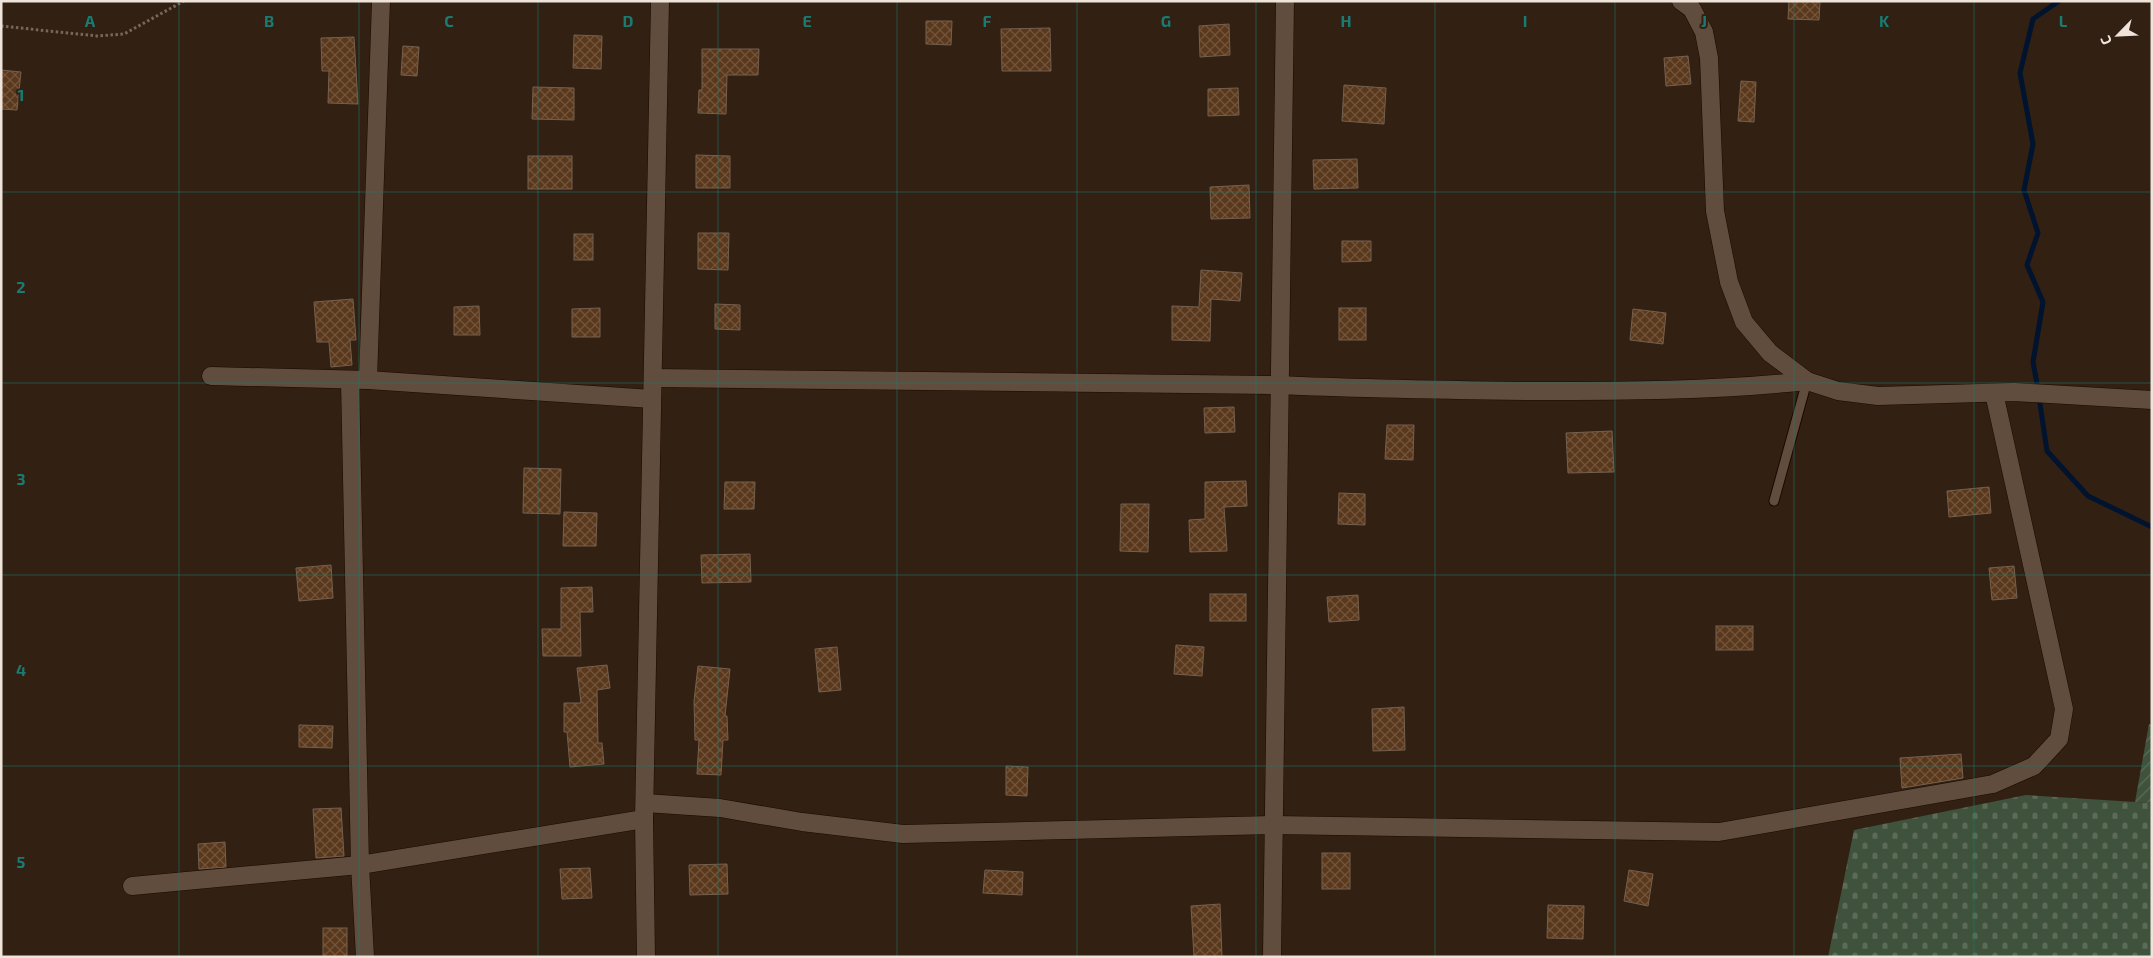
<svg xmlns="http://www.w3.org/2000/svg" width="2153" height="958" viewBox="0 0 2153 958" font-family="'Exo 2',sans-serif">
<defs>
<pattern id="cemetery-stones" width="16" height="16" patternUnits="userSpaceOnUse" patternTransform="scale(1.25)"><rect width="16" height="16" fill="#3f523c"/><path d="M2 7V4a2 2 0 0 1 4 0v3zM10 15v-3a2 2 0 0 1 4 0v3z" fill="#5b6b58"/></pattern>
<pattern id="garden-furrows" width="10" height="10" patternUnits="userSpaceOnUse" patternTransform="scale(1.25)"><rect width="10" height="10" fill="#3f523c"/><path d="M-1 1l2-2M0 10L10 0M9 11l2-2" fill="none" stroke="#5b6b58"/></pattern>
<pattern id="building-cross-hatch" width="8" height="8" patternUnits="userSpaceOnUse" patternTransform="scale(1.25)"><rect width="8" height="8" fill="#5a381b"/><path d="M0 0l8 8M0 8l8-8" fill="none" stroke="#72553c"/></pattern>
</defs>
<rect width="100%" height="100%" fill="#322012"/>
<polygon fill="url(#cemetery-stones)" points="2026,795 2152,803 2152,957 1828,957 1854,830"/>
<polygon fill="url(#garden-furrows)" points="2149,724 2152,725 2152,803 2135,802"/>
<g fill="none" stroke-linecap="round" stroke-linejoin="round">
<g stroke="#00132f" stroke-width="5">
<polyline points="2038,389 2033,362 2043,302 2027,265 2038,233 2024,190 2033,144 2020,73 2033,19 2059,1"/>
<polyline points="2039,397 2047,451 2088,496 2152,527"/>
</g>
</g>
<g fill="url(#building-cross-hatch)" stroke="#756050">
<polygon points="1789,1 1820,1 1819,20 1788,19"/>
<polygon points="926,21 952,21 951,45 926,44"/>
<polygon points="1229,24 1230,55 1200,57 1199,26"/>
<polygon points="1050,28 1051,71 1002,71 1001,29"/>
<polygon points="574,35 602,36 601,69 573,68"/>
<polygon points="354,37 358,104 328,103 329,71 322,71 321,38"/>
<polygon points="403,46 419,47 417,76 401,75"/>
<polygon points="702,49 759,49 758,75 727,75 726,114 698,113 699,90 702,90"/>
<polygon points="1688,56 1691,84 1666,86 1664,58"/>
<polygon points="1,70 21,72 17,110 1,109"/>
<polygon points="1741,81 1756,82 1754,122 1738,121"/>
<polygon points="1344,85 1386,88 1384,124 1342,121"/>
<polygon points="533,87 574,88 574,120 532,119"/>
<polygon points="1238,88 1239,115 1208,116 1208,89"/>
<polygon points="696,155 730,156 730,188 696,188"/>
<rect x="528" y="156" width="44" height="33"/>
<polygon points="1357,159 1358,188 1314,189 1313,160"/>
<polygon points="1249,185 1250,218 1211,219 1210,187"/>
<polygon points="698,233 729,233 728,270 698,269"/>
<rect x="574" y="234" width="19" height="26"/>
<polygon points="1342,241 1371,241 1371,261 1342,262"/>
<polygon points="1201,270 1242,273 1240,301 1211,299 1210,341 1172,340 1172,306 1199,307"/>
<polygon points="353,299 356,340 350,340 352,365 331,367 329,342 317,342 314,302"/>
<polygon points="715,304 740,305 740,330 715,329"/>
<polygon points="479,306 480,335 454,335 454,307"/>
<polygon points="600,308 600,337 572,337 572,309"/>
<rect x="1339" y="308" width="27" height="32"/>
<polygon points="1633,309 1666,313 1663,344 1630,340"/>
<polygon points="1234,407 1235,432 1205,433 1204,408"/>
<polygon points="1387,425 1414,425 1413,460 1385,459"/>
<polygon points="1612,431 1614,472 1568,473 1566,433"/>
<polygon points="524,468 561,469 560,514 523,513"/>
<polygon points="1246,481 1247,506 1224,507 1227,551 1190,552 1189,520 1205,519 1205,482"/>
<polygon points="725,482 755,482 754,509 724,509"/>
<polygon points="1989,487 1991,513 1949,517 1947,491"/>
<polygon points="1339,493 1365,494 1365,525 1338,524"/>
<polygon points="1121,504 1149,504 1148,552 1120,551"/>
<polygon points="564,512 597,513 596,546 563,546"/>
<polygon points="750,554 751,582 702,583 701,555"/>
<polygon points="331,565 333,598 299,601 296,568"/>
<polygon points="2014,566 2017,598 1992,600 1989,568"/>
<polygon points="592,587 593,612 580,612 581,656 543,656 542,629 561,629 561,588"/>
<rect x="1210" y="594" width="36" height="27"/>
<polygon points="1358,595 1359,620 1329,622 1327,597"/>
<rect x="1716" y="626" width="37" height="24"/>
<polygon points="1176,645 1204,647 1202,676 1174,674"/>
<polygon points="837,647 841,690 819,692 815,649"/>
<polygon points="607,665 610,688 597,690 598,743 602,743 604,764 570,767 567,732 564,732 564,703 581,703 577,668"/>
<polygon points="698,666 730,669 725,716 727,716 728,740 723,740 721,775 697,774 699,740 695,740 694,701"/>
<polygon points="1404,707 1405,750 1373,751 1372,709"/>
<polygon points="299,725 333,726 332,748 299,747"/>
<polygon points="1961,754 1963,778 1902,788 1900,758"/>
<polygon points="1006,766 1028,767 1027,796 1006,795"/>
<polygon points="341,808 344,856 316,858 313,809"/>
<polygon points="225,842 226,867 199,869 198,844"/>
<rect x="1322" y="853" width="28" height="36"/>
<polygon points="727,864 728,894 690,895 689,865"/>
<polygon points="590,868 592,898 562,899 560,869"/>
<polygon points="985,870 1023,872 1022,895 983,893"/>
<polygon points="1629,870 1653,874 1648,906 1624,901"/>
<polygon points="1220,904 1222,957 1194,957 1191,906"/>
<polygon points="1548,905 1584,906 1583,939 1547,938"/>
<rect x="323" y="928" width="24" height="29"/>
</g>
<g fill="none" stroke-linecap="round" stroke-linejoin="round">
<defs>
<polyline id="service" points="1774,501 1807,381"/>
<g id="minor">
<polyline points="1681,1 1692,9 1704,32 1709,58 1715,211 1729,282 1744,322 1770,353 1807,381 1838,391 1878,396 2014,392 2152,400"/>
<polyline points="211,376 368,380 652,399"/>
<path d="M653,378L1279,385C1363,389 1446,390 1530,391C1623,391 1714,391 1807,381"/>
<polyline points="350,380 360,865 365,957"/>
<polyline points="368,380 381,1"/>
<polyline points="645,803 720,808 802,822 903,834 1273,825 1719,832 1993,784 2034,766 2059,739 2064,709 1994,393"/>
<polyline points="132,886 360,865 644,819"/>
<polyline points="646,957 644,819 660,1"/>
<polyline points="1272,957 1285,1"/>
</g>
</defs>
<use href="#service" stroke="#1a0901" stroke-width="11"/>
<use href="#minor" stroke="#1a0901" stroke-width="19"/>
<polyline stroke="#77675b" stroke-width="3" stroke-dasharray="2.5 2.5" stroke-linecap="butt" points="1,26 97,36 124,34 184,1"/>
<use href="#service" stroke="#614d3d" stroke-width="9"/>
<use href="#minor" stroke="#614d3d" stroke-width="18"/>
</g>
<path fill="none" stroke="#1a7b73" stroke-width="1" stroke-opacity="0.55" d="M179,1V957M359,1V957M538,1V957M718,1V957M897,1V957M1077,1V957M1256,1V957M1435,1V957M1615,1V957M1794,1V957M1974,1V957M1,192H2152M1,383H2152M1,575H2152M1,766H2152"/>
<g font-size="16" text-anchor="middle" font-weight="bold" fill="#1a7b73" stroke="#322012" stroke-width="4" stroke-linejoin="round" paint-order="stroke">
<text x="90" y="27">A</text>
<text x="269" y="27">B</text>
<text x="449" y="27">C</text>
<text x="628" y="27">D</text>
<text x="807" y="27">E</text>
<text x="987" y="27">F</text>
<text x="1166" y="27">G</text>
<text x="1346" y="27">H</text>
<text x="1525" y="27">I</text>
<text x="1704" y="27">J</text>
<text x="1884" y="27">K</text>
<text x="2063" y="27">L</text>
<text x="21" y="101">1</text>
<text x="21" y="293">2</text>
<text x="21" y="485">3</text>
<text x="21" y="676">4</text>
<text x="21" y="868">5</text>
</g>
<rect width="2153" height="958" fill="none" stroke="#efe3da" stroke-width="5"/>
<g transform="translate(2118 35) rotate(246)" stroke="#322012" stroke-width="4" paint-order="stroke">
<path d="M0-4L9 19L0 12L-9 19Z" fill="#efe3da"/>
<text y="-8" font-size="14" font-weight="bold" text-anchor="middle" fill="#efe3da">С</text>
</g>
</svg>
